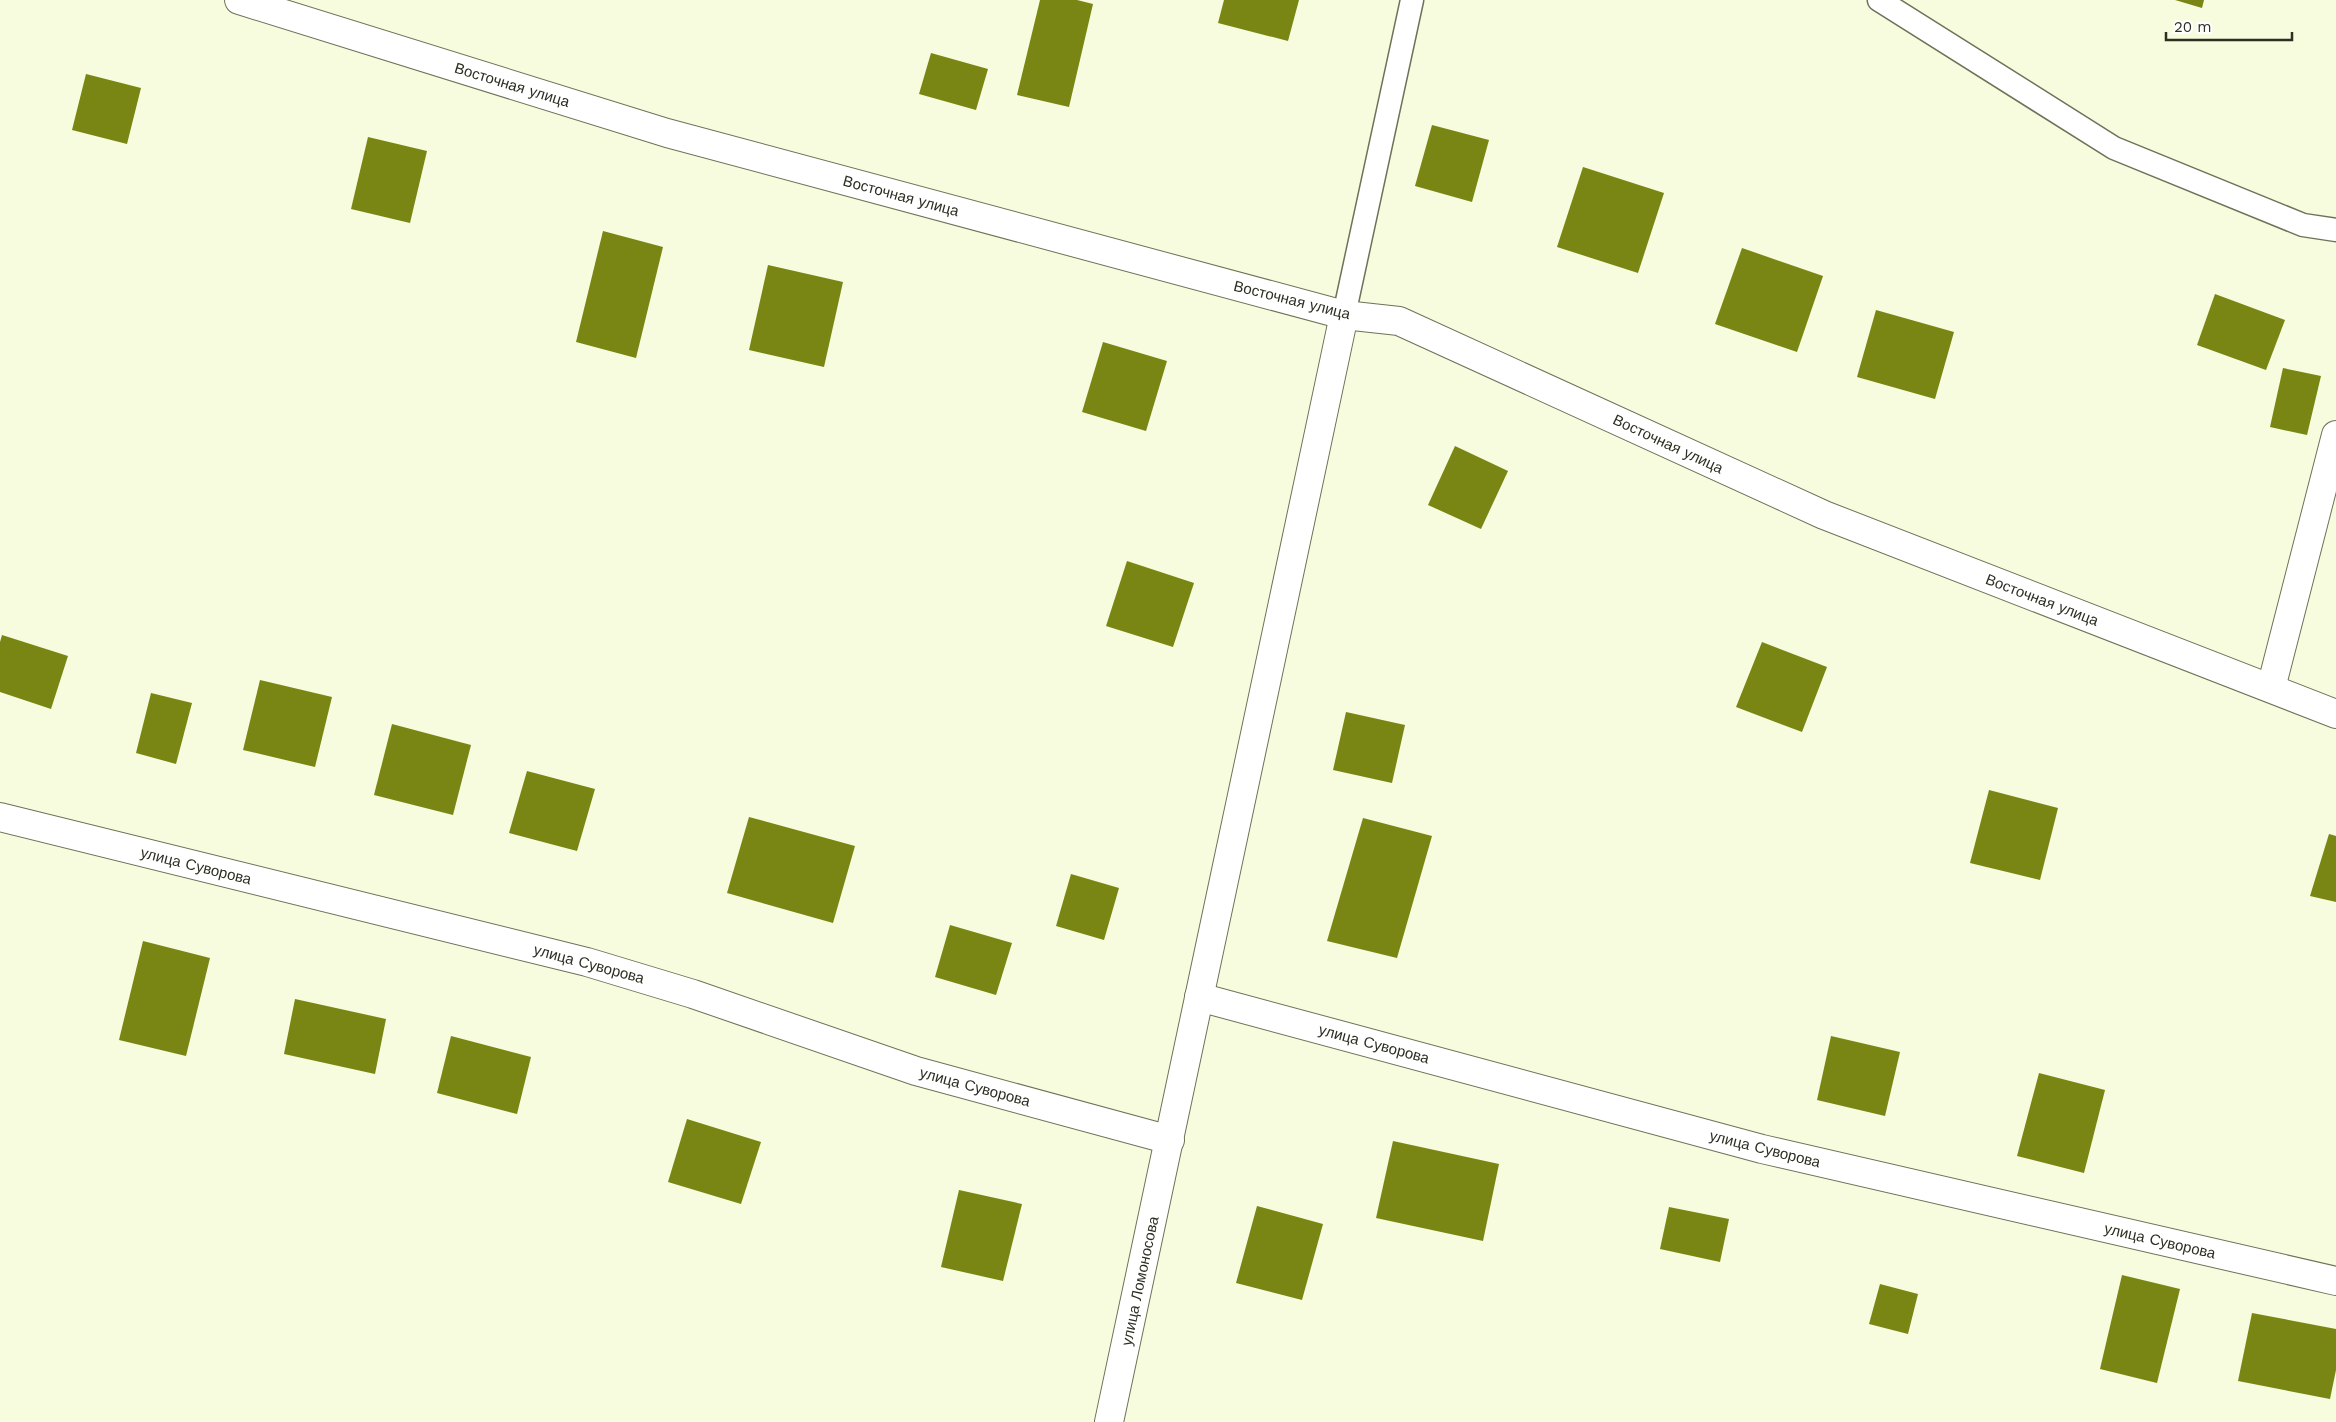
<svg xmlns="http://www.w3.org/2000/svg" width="2336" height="1422" viewBox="0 0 2336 1422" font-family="'Work Sans',sans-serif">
<rect width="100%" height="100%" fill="#f6fcdd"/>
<g fill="#798613">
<polygon points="1040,0 1077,0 1093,4 1069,107 1017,95"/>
<polygon points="1224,0 1299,0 1288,41 1218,23"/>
<polygon points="2175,0 2204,0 2202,8"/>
<polygon points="931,53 988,69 976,110 919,94"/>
<polygon points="86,74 141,88 127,144 72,130"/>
<polygon points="1432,125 1489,140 1472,202 1415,186"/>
<polygon points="368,137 427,151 410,223 351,209"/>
<polygon points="1583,167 1664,193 1638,273 1557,247"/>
<polygon points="603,231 663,247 636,358 576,342"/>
<polygon points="1742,248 1823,276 1797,352 1715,324"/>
<polygon points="768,265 843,282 824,367 749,350"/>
<polygon points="2215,294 2285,320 2266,370 2197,345"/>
<polygon points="1876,310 1954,332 1935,399 1857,377"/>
<polygon points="1103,342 1167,361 1146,431 1082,412"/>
<polygon points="2283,368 2321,376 2307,435 2270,427"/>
<polygon points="1455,446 1508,471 1481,529 1428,505"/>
<polygon points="1127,561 1194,583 1173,647 1106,626"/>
<polygon points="2,635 68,656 51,709 0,692 0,642"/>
<polygon points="1762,642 1827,667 1802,732 1736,707"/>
<polygon points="260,680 332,697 315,767 243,750"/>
<polygon points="151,693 192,703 176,764 136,753"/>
<polygon points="1346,712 1405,725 1392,783 1333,770"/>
<polygon points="392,724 471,745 453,815 374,795"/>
<polygon points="527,771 595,789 577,851 509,833"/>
<polygon points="1989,790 2058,808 2040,880 1970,863"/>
<polygon points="749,817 855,846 833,923 727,893"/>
<polygon points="1363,818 1432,836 1397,958 1327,941"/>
<polygon points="2329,834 2336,836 2336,902 2310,896"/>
<polygon points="1071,874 1119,888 1104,940 1056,926"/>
<polygon points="950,925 1012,943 996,995 935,977"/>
<polygon points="143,941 210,958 186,1056 119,1040"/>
<polygon points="295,999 386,1019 375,1074 284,1054"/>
<polygon points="451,1036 531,1057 517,1114 437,1093"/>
<polygon points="1831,1036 1900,1052 1885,1116 1817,1100"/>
<polygon points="2039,1073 2105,1090 2084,1173 2017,1156"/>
<polygon points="687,1119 761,1142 741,1204 668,1182"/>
<polygon points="1393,1141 1499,1164 1483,1241 1376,1218"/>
<polygon points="959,1190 1022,1204 1003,1281 941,1267"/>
<polygon points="1257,1206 1323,1224 1302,1300 1236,1283"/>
<polygon points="1669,1207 1729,1219 1720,1262 1660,1249"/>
<polygon points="2122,1275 2180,1289 2157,1383 2100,1369"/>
<polygon points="1880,1284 1918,1294 1908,1334 1869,1324"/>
<polygon points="2252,1313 2336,1329 2336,1370 2330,1399 2238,1381"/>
</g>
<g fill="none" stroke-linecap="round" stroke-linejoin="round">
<defs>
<g id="service">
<polyline points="1879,0 2114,148 2303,225 2336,230"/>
<polyline points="1344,315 1412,0"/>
</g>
<g id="minor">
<polyline points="239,0 667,133 1344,315 1399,321 1824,515 2336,714"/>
<polyline points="2271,688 2336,435"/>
<polyline points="0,817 587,962 693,994 916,1071 1170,1140"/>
<polyline points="1199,997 1762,1149 2336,1281"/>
<polyline points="1109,1422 1344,315"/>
</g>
</defs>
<use href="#service" stroke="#6e7258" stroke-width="25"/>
<use href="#minor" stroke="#6e7258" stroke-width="30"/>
<use href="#service" stroke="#fff" stroke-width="22"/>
<use href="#minor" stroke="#fff" stroke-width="28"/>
</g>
<g text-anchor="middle" stroke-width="5" stroke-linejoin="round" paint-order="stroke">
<g font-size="15" fill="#2d2f23" stroke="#fff">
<text transform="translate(512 85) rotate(17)" y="5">Восточная улица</text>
<text transform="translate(901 196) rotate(15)" y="5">Восточная улица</text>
<text transform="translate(1292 300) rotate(14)" y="5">Восточная улица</text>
<text transform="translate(1668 444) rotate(25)" y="5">Восточная улица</text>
<text transform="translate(2042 600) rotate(21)" y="5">Восточная улица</text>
<text transform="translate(196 866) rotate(14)" y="5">улица Суворова</text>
<text transform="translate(589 964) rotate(15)" y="5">улица Суворова</text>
<text transform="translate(1374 1044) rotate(15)" y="5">улица Суворова</text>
<text transform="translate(975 1087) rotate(15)" y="5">улица Суворова</text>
<text transform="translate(1765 1149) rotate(14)" y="5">улица Суворова</text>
<text transform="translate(2160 1241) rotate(13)" y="5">улица Суворова</text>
<text transform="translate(1140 1281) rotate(-78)" y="5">улица Ломоносова</text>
</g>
</g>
<path d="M2166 32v8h126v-8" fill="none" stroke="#2d2f23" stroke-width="2.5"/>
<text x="2174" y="32" font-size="15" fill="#2d2f23" stroke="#ffffff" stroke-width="4" paint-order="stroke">20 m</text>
</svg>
